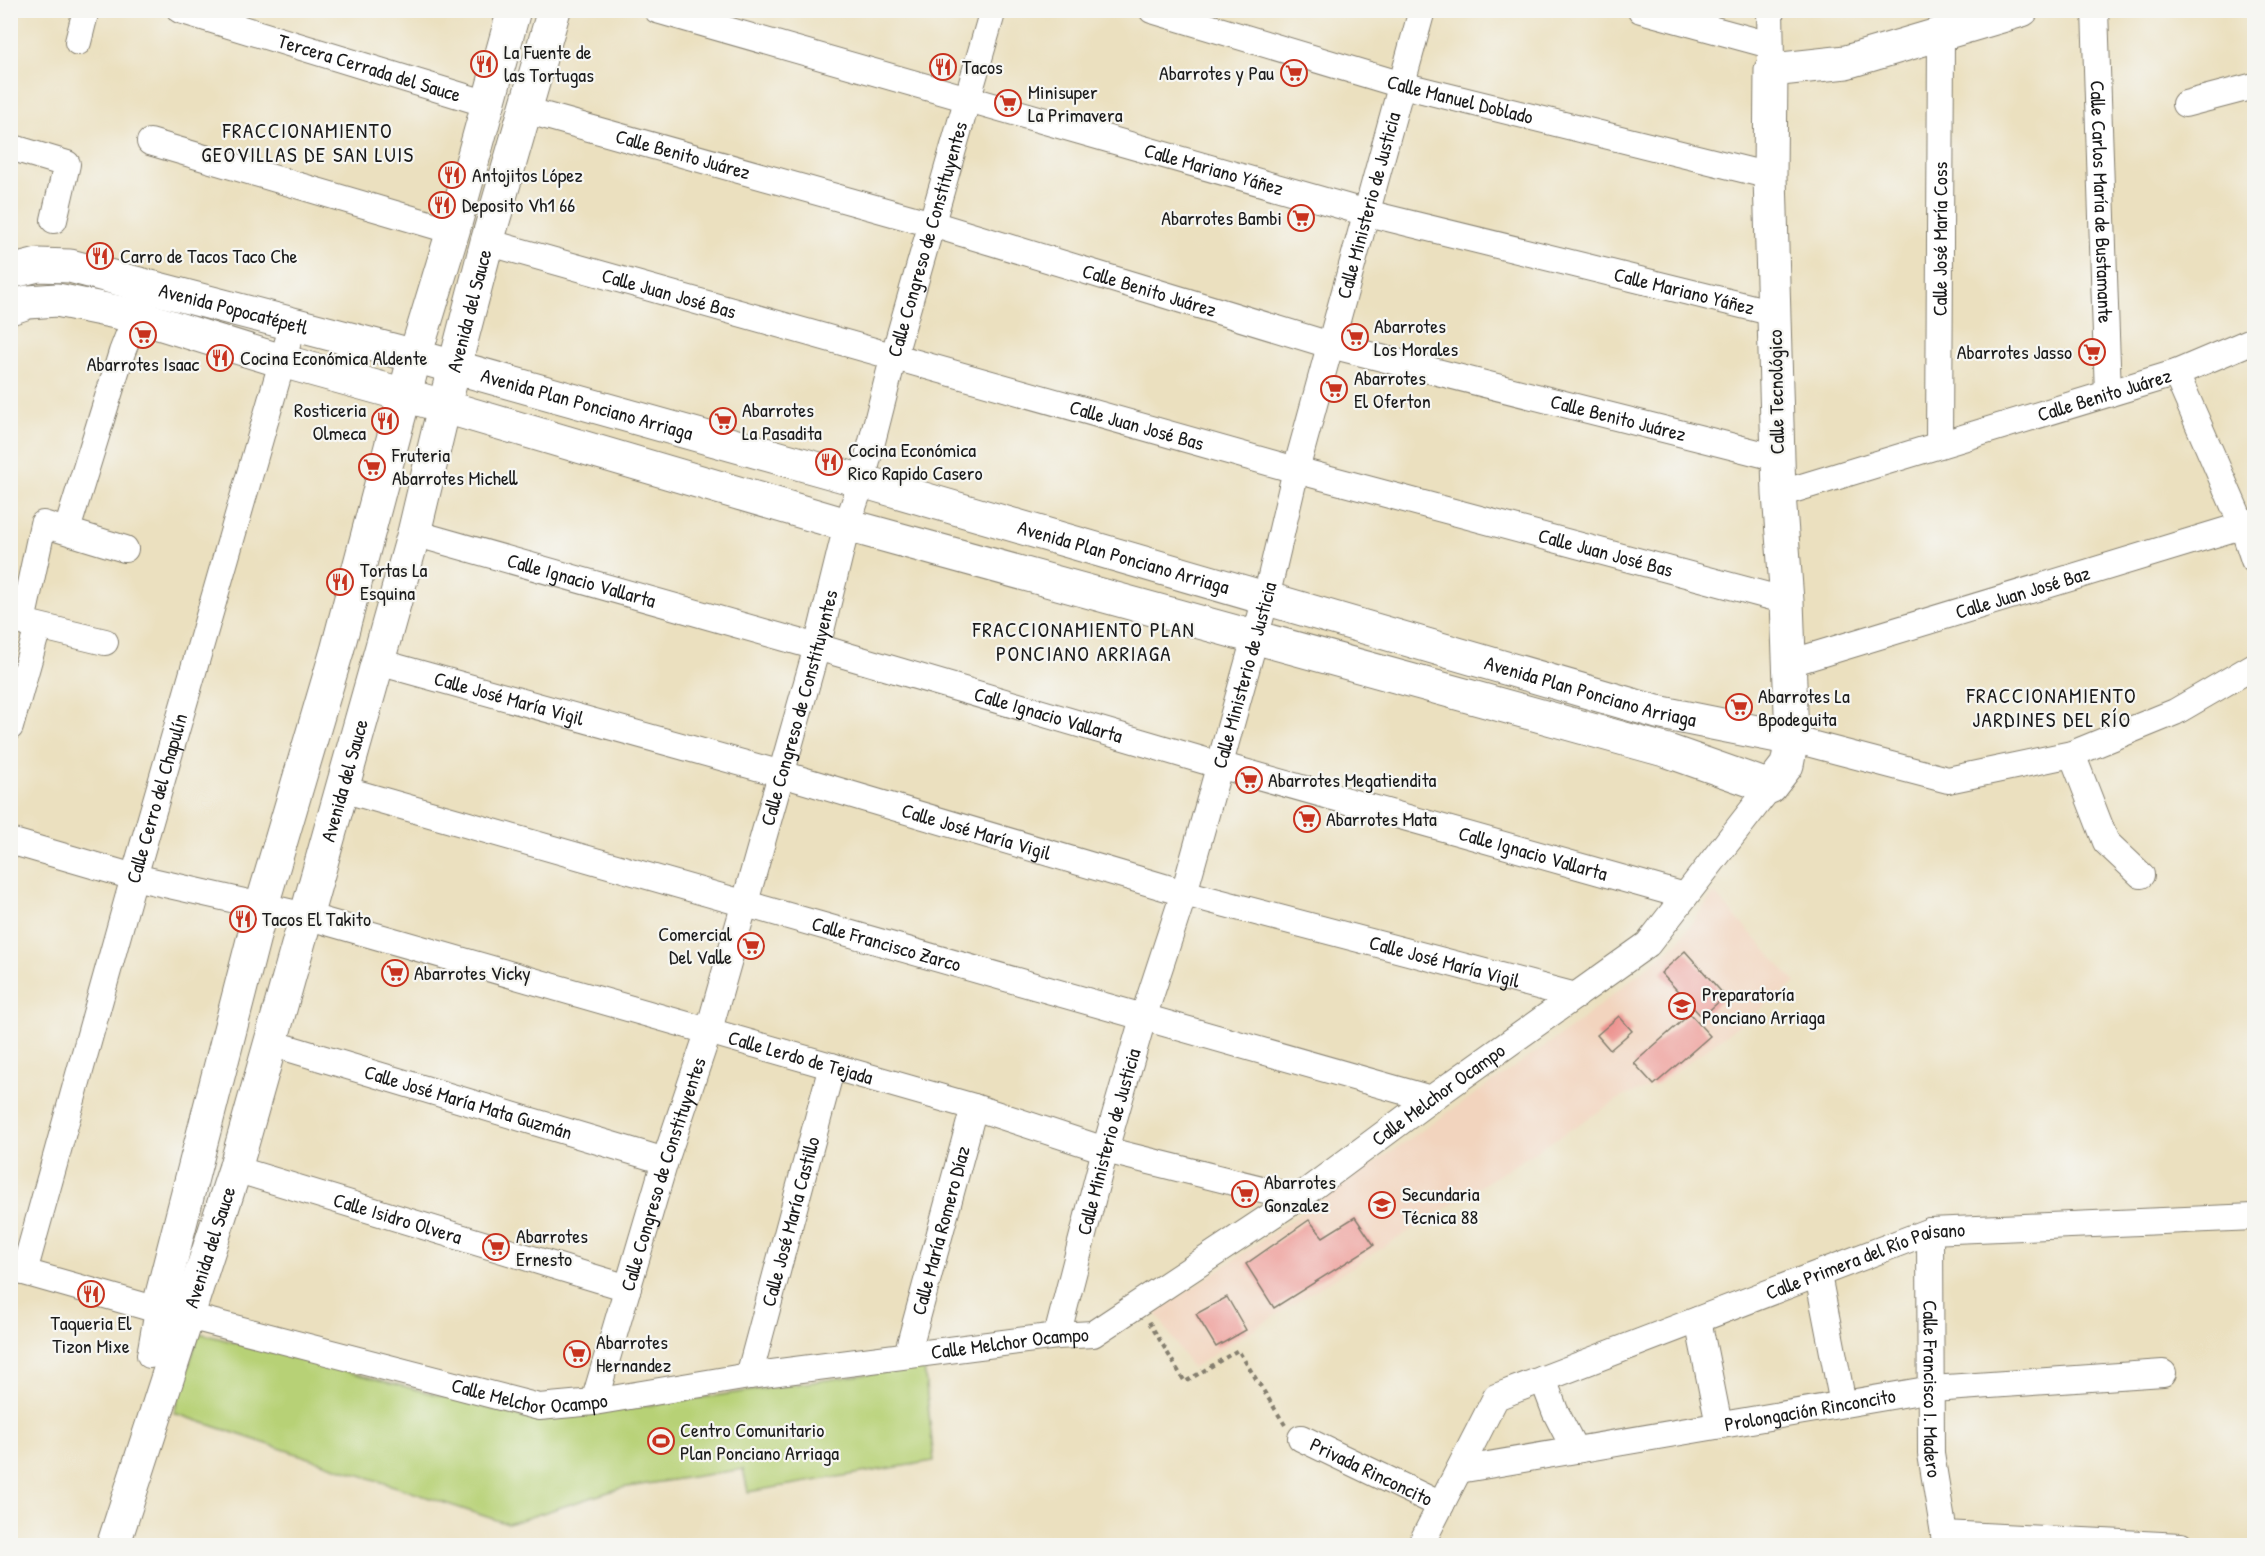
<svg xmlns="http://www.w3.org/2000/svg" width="2265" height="1556" viewBox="0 0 2265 1556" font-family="'Patrick Hand',sans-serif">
<rect width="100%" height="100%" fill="#f6f6f2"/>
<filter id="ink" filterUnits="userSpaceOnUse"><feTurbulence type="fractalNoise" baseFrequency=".0167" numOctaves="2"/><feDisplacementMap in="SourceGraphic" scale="12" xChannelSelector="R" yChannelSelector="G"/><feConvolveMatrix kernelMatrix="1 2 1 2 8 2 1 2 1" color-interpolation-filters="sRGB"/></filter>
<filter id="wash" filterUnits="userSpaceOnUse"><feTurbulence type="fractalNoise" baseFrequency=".008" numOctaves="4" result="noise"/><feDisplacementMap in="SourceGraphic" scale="24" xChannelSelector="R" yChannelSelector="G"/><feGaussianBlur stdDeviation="1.35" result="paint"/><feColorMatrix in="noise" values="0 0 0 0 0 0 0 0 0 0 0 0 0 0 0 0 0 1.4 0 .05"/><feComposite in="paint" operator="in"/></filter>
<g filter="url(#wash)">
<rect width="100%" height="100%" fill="#ebe0bf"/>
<polygon fill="#f2d4be" points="1714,893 1796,983 1659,1084 1622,1097 1192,1368 1156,1313 1570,1029 1677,943"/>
<polygon fill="#b7d176" stroke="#6a7649" stroke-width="1.5" points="199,1333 538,1421 924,1366 934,1461 748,1492 743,1469 621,1488 508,1524 174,1413"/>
<g id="blocks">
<g fill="#ed9592">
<polygon points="1685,951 1725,996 1702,1017 1661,973"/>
<polygon points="1690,1014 1710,1036 1654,1085 1634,1063"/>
<polygon points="1619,1016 1632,1031 1610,1050 1597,1035"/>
<polygon points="1355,1217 1374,1245 1274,1308 1246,1264 1309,1220 1323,1237"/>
<polygon points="1227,1297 1246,1330 1216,1347 1196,1314"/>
</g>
</g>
</g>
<g filter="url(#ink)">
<use href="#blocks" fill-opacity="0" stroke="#847e6e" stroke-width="1.5"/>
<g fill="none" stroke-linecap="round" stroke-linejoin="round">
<defs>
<g id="street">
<path id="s1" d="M180,10L488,104"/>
<path id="s2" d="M657,10L1367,213L1774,313"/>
<path id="s3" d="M1152,10L1402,85L1770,176"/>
<polyline points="1641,10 1770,45"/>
<polyline points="1770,10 1771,61"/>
<path id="s4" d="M2095,10L2108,394"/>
<polyline points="78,42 86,10"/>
<polyline points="2185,104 2254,86"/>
<path id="s5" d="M525,110L932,224L1330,345L1778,458"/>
<polyline points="150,142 453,231"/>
<polyline points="10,147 67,164 54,220"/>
<path id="s6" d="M487,242L1296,470L1787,601"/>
<polyline points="2176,373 2243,527 2254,560"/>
<path id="s7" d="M1939,445L1941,35"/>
<path id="s8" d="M1779,494L2176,373L2254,340"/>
<polyline points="67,530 122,352 136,316"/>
<path id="s9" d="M414,533L817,647L1219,765L1685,896"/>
<polyline points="105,642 22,622 43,524 125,549"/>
<path id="s10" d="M378,662L782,774L1184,893L1576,996"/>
<path id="s11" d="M1790,663L2254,522"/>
<polyline points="10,727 38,627"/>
<polyline points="1792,739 1948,780 2072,754 2175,712 2254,666"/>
<polyline points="2072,754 2106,842 2141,875"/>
<path id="s12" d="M342,789L1431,1099"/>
<path id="s13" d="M10,841L134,877L306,916L974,1107L1105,1150L1298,1198"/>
<path id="s14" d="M271,1043L665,1161"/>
<path id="s15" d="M235,1169L628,1288"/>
<path id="s16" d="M1930,1231L1931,1454L1946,1546"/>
<polyline points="10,1270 24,1272 158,1310 150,1355"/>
<path id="s17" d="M24,1272L134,877L293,324"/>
<polyline points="1818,1275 1843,1404"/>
<path id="s18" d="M188,1316L539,1407L594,1402L749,1376L1057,1336L1093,1334L1298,1198L1431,1099L1648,944L1770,787"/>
<polyline points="1698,1320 1719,1425"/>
<path id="s19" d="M1057,1336L1105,1150L1143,1018L1184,893L1266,598L1296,470L1422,10"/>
<path id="s20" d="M907,1355L974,1107"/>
<path id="s21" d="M749,1376L832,1066"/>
<polyline points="1543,1379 1555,1411 1575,1450"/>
<path id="s22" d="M594,1402L665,1161L709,1030L817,647L847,525L862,481L894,355L993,10"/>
<path id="s23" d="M1301,1438L1441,1505"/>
<path id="s24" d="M1459,1470L1932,1389L2163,1373"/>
<polyline points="1944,1534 2181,1546"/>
<path id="s25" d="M1420,1546L1496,1397L1930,1231L2254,1217"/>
</g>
<g id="secondary">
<path id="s26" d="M10,272L38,265L70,266L415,356L862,481L1657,712L1792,739"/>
<polyline points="10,308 28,302 57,300 136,316 282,361 405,395 847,525 1668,751 1770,787 1787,765 1792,739 1787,601 1779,494 1770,176 1771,70 1846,62 2022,10"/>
<polyline points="188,1316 158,1310 262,905 337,651 415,356 453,231 514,10"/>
<path id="s27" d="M113,1546L235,1169L414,533L444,407L487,242L554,10"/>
</g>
</defs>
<use href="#street" stroke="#847e6e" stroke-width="28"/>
<use href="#secondary" stroke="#847e6e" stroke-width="35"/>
<polyline stroke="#847e6e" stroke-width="4" stroke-dasharray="4.5 4.5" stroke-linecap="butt" points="1149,1322 1185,1382 1238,1350 1285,1425"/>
<use href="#street" stroke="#fff" stroke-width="26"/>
<use href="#secondary" stroke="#fff" stroke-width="33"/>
</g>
</g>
<defs>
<symbol id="restaurant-ring" viewBox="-11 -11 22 22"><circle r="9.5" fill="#f6f6f2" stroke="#c8321e" stroke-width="1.5"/><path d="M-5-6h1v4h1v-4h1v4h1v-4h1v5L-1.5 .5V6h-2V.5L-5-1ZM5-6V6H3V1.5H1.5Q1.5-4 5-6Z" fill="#c8321e"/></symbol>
<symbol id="supermarket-ring" viewBox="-11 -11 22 22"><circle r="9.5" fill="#f6f6f2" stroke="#c8321e" stroke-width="1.5"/><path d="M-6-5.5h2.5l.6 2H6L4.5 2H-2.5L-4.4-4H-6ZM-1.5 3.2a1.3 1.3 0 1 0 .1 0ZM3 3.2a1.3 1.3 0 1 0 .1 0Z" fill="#c8321e"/></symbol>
<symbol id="school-ring" viewBox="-11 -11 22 22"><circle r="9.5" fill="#f6f6f2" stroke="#c8321e" stroke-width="1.5"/><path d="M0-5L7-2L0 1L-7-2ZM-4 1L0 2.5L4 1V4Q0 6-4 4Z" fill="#c8321e"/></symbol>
<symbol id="stadium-ring" viewBox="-11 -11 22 22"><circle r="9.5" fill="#f6f6f2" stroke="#c8321e" stroke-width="1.5"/><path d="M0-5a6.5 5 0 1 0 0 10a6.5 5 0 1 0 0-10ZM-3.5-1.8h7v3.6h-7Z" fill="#c8321e"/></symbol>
</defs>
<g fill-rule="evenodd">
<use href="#restaurant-ring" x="469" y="49" width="30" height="30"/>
<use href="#restaurant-ring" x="928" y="52" width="30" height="30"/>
<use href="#supermarket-ring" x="1279" y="58" width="30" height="30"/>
<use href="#supermarket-ring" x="993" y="88" width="30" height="30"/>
<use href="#restaurant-ring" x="437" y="160" width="30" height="30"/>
<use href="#restaurant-ring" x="427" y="190" width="30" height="30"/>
<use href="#supermarket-ring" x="1286" y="203" width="30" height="30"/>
<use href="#restaurant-ring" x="85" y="241" width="30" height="30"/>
<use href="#supermarket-ring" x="128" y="320" width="30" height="30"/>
<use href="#supermarket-ring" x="1340" y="322" width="30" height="30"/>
<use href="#supermarket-ring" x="2077" y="337" width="30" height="30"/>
<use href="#restaurant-ring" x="205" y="343" width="30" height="30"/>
<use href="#supermarket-ring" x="1319" y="374" width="30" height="30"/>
<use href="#restaurant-ring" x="370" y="406" width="30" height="30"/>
<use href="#supermarket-ring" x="708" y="406" width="30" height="30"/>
<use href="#restaurant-ring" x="814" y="447" width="30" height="30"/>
<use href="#supermarket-ring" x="357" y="452" width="30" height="30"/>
<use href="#restaurant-ring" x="325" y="567" width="30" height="30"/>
<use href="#supermarket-ring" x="1724" y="692" width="30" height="30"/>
<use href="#supermarket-ring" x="1234" y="765" width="30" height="30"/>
<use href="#supermarket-ring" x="1292" y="804" width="30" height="30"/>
<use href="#restaurant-ring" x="228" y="904" width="30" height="30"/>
<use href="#supermarket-ring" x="736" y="931" width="30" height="30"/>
<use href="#supermarket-ring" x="380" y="958" width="30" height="30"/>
<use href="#school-ring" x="1667" y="991" width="30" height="30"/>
<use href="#supermarket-ring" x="1230" y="1179" width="30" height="30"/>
<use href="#school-ring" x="1367" y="1190" width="30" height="30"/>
<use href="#supermarket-ring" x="481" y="1232" width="30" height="30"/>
<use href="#restaurant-ring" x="76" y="1279" width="30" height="30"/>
<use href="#supermarket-ring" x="562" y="1339" width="30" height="30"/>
<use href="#stadium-ring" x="646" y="1426" width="30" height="30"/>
</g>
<g text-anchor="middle" stroke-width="4.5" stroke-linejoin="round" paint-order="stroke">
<g font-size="20" fill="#1c1c1c" stroke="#f6f6f2" text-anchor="start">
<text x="504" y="59">La Fuente de<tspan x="504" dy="23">las Tortugas</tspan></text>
<text x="962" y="74">Tacos</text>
<text x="1274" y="80" text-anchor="end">Abarrotes y Pau</text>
<text x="1028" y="99">Minisuper<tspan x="1028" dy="23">La Primavera</tspan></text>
<text x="472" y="182">Antojitos López</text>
<text x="462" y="212">Deposito Vh1 66</text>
<text x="1282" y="225" text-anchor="end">Abarrotes Bambi</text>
<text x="120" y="263">Carro de Tacos Taco Che</text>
<text x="1374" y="333">Abarrotes<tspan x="1374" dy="23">Los Morales</tspan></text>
<text x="2072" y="359" text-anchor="end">Abarrotes Jasso</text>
<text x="240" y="365">Cocina Económica Aldente</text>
<text x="143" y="371" text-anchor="middle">Abarrotes Isaac</text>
<text x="1354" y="385">Abarrotes<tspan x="1354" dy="23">El Oferton</tspan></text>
<text x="366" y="417" text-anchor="end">Rosticeria<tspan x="366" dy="23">Olmeca</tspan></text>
<text x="742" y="417">Abarrotes<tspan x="742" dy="23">La Pasadita</tspan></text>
<text x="848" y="457">Cocina Económica<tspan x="848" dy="23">Rico Rapido Casero</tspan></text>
<text x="392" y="462">Fruteria<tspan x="392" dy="23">Abarrotes Michell</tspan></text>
<text x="360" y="577">Tortas La<tspan x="360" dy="23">Esquina</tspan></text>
<text x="1758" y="703">Abarrotes La<tspan x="1758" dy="23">Bpodeguita</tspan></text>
<text x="1268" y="787">Abarrotes Megatiendita</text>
<text x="1326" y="826">Abarrotes Mata</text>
<text x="262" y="926">Tacos El Takito</text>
<text x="732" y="941" text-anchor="end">Comercial<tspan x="732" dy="23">Del Valle</tspan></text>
<text x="414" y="980">Abarrotes Vicky</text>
<text x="1702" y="1001">Preparatoría<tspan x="1702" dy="23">Ponciano Arriaga</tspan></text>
<text x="1264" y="1189">Abarrotes<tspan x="1264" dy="23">Gonzalez</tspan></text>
<text x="1402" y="1201">Secundaria<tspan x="1402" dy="23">Técnica 88</tspan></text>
<text x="516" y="1243">Abarrotes<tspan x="516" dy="23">Ernesto</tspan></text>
<text x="91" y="1330" text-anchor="middle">Taqueria El<tspan x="91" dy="23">Tizon Mixe</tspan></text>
<text x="596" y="1349">Abarrotes<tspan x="596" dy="23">Hernandez</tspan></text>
<text x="680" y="1437">Centro Comunitario<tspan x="680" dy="23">Plan Ponciano Arriaga</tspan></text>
</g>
<g font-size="20" fill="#1c1c1c" stroke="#f6f6f2">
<text dy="7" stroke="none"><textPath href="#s1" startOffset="198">Tercera Cerrada del Sauce</textPath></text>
<text dy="7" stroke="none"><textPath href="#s3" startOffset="321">Calle Manuel Doblado</textPath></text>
<text dy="7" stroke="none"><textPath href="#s5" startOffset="164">Calle Benito Juárez</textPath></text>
<text dy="7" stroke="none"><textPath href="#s2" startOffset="579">Calle Mariano Yáñez</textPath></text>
<text dy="7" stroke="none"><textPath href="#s4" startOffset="192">Calle Carlos María de Bustamante</textPath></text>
<text dy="7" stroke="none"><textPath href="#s19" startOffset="1173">Calle Ministerio de Justicia</textPath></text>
<text dy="7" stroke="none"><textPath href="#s22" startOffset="1210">Calle Congreso de Constituyentes</textPath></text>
<text dy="7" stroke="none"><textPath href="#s7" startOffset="206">Calle José María Coss</textPath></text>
<text dy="7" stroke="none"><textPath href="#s5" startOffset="650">Calle Benito Juárez</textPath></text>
<text dy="7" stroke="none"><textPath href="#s2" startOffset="1065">Calle Mariano Yáñez</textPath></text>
<text dy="7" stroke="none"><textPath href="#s6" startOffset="189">Calle Juan José Bas</textPath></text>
<text dy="7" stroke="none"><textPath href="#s26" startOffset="230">Avenida Popocatépetl</textPath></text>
<text dy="7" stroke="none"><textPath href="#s27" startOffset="1286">Avenida del Sauce</textPath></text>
<text transform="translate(1776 392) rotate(-91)" y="7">Calle Tecnológico</text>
<text dy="7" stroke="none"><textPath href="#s8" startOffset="340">Calle Benito Juárez</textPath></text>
<text dy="7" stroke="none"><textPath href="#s26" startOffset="596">Avenida Plan Ponciano Arriaga</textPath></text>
<text dy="7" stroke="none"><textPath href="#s5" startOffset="1136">Calle Benito Juárez</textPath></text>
<text dy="7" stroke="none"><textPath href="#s6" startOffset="675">Calle Juan José Bas</textPath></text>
<text dy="7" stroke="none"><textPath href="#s6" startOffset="1161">Calle Juan José Bas</textPath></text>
<text dy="7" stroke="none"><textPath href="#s26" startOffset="1154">Avenida Plan Ponciano Arriaga</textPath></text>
<text dy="7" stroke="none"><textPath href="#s9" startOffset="174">Calle Ignacio Vallarta</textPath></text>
<text dy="7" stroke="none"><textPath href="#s11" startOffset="243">Calle Juan José Baz</textPath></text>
<text dy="7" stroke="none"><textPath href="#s19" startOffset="687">Calle Ministerio de Justicia</textPath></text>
<text dy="7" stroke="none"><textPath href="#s26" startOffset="1640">Avenida Plan Ponciano Arriaga</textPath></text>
<text dy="7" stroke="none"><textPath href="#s10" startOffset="136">Calle José María Vigil</textPath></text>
<text dy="7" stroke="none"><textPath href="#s22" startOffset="724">Calle Congreso de Constituyentes</textPath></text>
<text dy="7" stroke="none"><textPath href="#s9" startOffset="660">Calle Ignacio Vallarta</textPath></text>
<text dy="7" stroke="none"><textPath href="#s27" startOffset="800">Avenida del Sauce</textPath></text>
<text dy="7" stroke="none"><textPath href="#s17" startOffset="492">Calle Cerro del Chapulín</textPath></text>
<text dy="7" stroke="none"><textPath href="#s10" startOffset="622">Calle José María Vigil</textPath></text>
<text dy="7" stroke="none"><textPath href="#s9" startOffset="1164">Calle Ignacio Vallarta</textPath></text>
<text dy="7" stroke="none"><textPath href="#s12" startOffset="566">Calle Francisco Zarco</textPath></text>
<text dy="7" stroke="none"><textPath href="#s10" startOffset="1108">Calle José María Vigil</textPath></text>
<text dy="7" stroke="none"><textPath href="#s13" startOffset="820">Calle Lerdo de Tejada</textPath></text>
<text dy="7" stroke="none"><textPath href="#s18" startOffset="1342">Calle Melchor Ocampo</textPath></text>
<text dy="7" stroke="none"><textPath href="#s14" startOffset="206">Calle José María Mata Guzmán</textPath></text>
<text dy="7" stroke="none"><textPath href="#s19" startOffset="201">Calle Ministerio de Justicia</textPath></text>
<text dy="7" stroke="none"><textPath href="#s22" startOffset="238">Calle Congreso de Constituyentes</textPath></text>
<text dy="7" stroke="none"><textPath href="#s15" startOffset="170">Calle Isidro Olvera</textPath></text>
<text dy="7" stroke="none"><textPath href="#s21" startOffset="160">Calle José María Castillo</textPath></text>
<text dy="7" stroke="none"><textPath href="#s20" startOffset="129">Calle María Romero Díaz</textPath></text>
<text dy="7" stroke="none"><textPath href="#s27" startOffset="314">Avenida del Sauce</textPath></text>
<text dy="7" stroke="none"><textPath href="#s25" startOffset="562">Calle Primera del Río Paisano</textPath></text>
<text dy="7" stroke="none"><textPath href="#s18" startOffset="838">Calle Melchor Ocampo</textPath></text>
<text dy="7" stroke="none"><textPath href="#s16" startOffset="158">Calle Francisco I. Madero</textPath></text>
<text dy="7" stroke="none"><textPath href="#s18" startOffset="352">Calle Melchor Ocampo</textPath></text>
<text dy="7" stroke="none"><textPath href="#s24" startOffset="356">Prolongación Rinconcito</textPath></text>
<text dy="7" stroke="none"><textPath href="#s23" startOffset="78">Privada Rinconcito</textPath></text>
</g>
<g font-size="21" letter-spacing="1.5" fill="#1c1c1c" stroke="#f6f6f2">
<text x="308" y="138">FRACCIONAMIENTO<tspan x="308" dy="24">GEOVILLAS DE SAN LUIS</tspan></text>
<text x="1084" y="637">FRACCIONAMIENTO PLAN<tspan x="1084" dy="24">PONCIANO ARRIAGA</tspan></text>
<text x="2052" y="703">FRACCIONAMIENTO<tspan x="2052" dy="24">JARDINES DEL RÍO</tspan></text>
</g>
</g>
<rect width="2265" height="1556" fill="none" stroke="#f6f6f2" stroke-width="36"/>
</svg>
